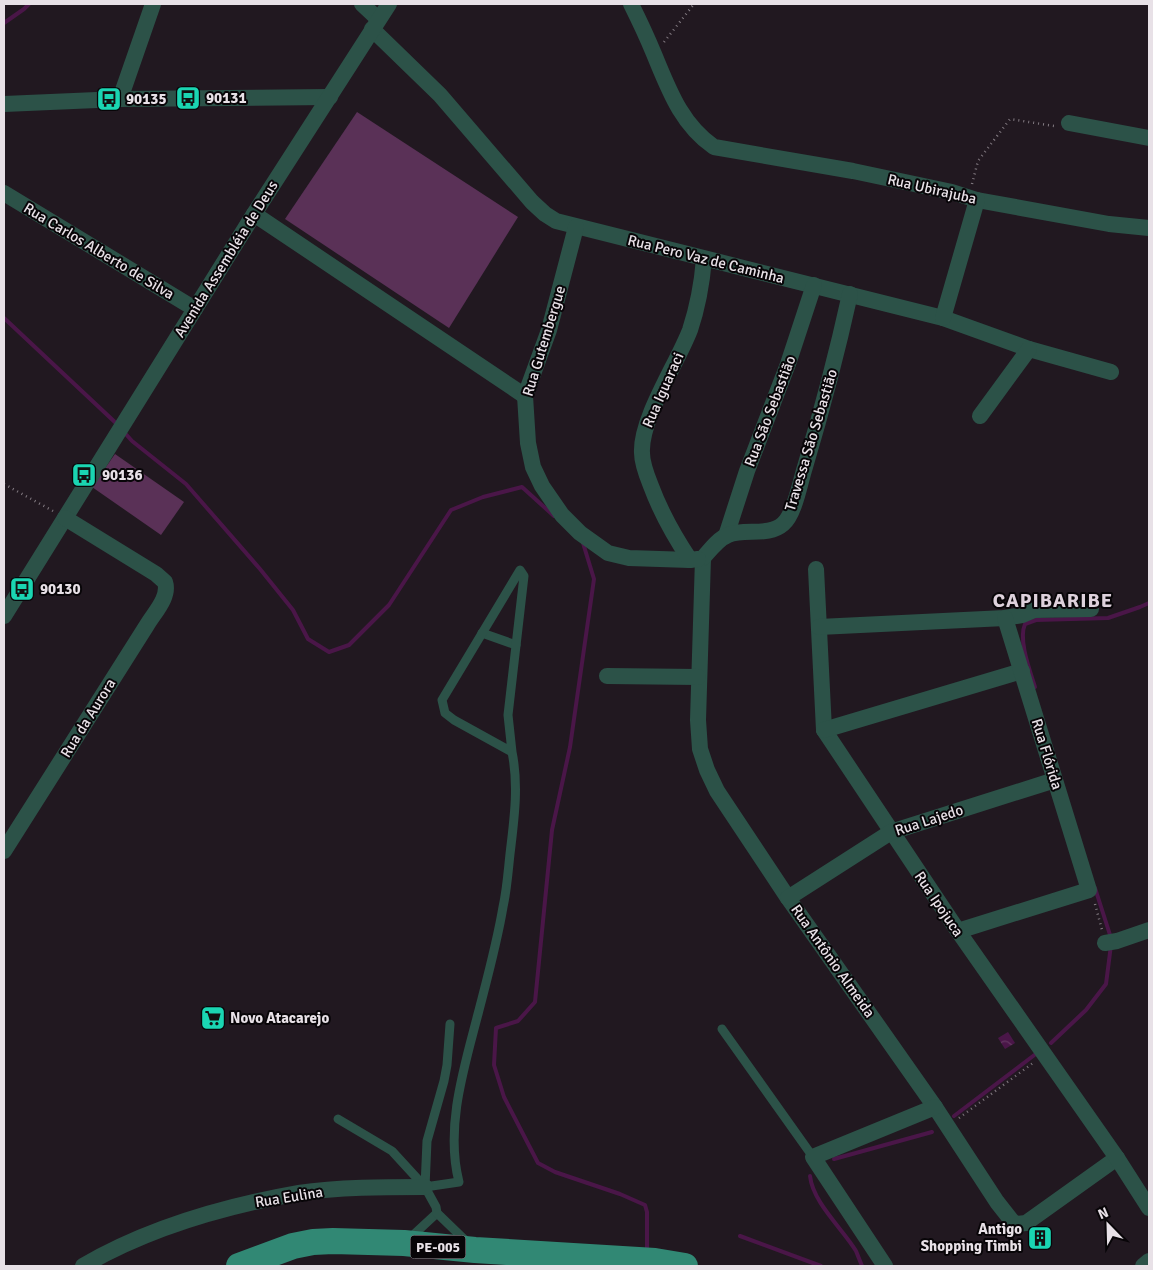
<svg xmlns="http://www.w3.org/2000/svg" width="1153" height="1270" viewBox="0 0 1153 1270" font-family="Signika,sans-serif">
<defs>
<pattern id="water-waves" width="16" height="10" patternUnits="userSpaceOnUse" patternTransform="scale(1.25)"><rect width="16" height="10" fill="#4a1648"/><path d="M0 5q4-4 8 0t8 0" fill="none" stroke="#643862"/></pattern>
</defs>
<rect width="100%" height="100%" fill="#211820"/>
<g fill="#5a3157">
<polygon points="357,112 518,217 449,328 285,219"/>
<polygon points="115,454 184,502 161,535 92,487"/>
</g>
<polygon fill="url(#water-waves)" points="1008,1032 1015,1043 1005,1049 998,1038"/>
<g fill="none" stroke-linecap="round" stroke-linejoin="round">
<g stroke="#4a1648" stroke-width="4">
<polyline points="4,23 24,9 29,4"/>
<polyline points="4,318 118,425"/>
<polyline points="124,432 132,441 186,484 260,569 293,610 308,639 329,652 349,645 389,605 451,510 483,497 522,487 554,516"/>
<polyline points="583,543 594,579 570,747 552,830 535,1002 518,1021 496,1028 494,1065 504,1097 538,1163 555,1172 620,1194 645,1205 647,1212 647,1252"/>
<path d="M1035,687C1030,671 1018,640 1025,624L1036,620L1108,618L1140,607L1149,603"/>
<polyline points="1095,888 1111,938"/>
<polyline points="1051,1043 1086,1010 1106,984 1111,945"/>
<polyline points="954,1116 1037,1053"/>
<polyline points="834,1159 932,1132"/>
<path d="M810,1176C813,1203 843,1229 856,1251C858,1256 860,1261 862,1266"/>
<polyline points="740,1236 821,1266"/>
</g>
<g stroke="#837b82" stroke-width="2.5" stroke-dasharray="1 4" stroke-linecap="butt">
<polyline points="664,42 694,4"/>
<polyline points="972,184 978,161 1010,119 1054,126"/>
<polyline points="4,484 53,511"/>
<polyline points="1095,904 1102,930"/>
<polyline points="959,1118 1033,1063"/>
</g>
<g stroke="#2c5248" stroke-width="9">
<polyline points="482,633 516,645"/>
<polyline points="722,1029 813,1157"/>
<polyline points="338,1119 392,1151 425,1187 427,1141 444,1081 447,1065 450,1024"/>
<polyline points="410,1238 437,1213"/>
<path d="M468,1243L437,1213L436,1207L425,1187L459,1182C445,1127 464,1068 478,1014C487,979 497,943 503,907C507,889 508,872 510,854C514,820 519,786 512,752L454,720L445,713L442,700L520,570L524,576L508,715L512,752"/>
</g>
<g stroke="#2c5248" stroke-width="16">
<polyline points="362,4 378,19"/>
<path d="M631,4C639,20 647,37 654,54C669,90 681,124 714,147L853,171L952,192L977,200L1109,224L1149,228"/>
<polyline points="372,29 440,95 532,202 545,214 556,221 943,318 1029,349 1111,372"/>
<polyline points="120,99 153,4"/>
<polyline points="4,104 120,99 330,97"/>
<polyline points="1069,123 1149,138"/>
<polyline points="4,193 195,309"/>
<polyline points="254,214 525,396"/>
<polyline points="576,227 549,330 525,396 528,443 533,467 542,486 562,515 580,533 608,553 629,558 690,560"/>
<polyline points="943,318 977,200"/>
<polyline points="980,416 1029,349"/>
<polyline points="726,536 747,471 788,364 814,285"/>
<polyline points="703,558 698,720 700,749 707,770 717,791 788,898 935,1107 997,1202 1012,1221 1017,1224 1026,1223 1117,1158"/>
<path d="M703,558C710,550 718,539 728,535C745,528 768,537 783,524C795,514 800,482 805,467C822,410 837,353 850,294"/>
<path d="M698,559L690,560C674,536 661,513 651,486C647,476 642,464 642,453C640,419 677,364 690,330C698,306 702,283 704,259"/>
<polyline points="816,569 824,730 958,931 1117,1158 1149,1208"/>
<polyline points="4,616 254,214 389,4"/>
<polyline points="819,627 1005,618 1022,615 1034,610 1091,609"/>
<polyline points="607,676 698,677"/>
<polyline points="824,730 1022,671"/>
<path d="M4,851L147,625C154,613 170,597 165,582L156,574L65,518"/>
<polyline points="788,898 891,832 1055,780"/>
<polyline points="958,931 1089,890 1005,618"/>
<polyline points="1105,943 1117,941 1149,930"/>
<path d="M83,1266C148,1228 225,1206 299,1193C338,1187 385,1187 425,1187"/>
<polyline points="885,1266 813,1157 935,1107"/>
<polyline points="1143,1266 1149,1261"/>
</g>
<polyline stroke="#318874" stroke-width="26" points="239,1266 293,1246 313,1242 333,1241 404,1243 475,1250 655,1261 685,1266"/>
</g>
<defs>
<symbol id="bus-square" viewBox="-11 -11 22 22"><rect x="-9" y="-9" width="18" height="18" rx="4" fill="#1ad5b2" stroke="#080508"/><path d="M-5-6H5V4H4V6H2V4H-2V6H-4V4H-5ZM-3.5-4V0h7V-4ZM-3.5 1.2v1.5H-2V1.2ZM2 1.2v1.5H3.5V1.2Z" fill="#111"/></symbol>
<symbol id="supermarket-square" viewBox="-11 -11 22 22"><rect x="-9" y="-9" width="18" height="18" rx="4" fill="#1ad5b2" stroke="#080508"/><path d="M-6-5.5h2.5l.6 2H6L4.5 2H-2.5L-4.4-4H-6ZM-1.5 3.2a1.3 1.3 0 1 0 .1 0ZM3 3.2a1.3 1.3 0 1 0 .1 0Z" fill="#111"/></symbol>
<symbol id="building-square" viewBox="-11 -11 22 22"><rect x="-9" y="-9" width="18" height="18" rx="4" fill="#1ad5b2" stroke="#080508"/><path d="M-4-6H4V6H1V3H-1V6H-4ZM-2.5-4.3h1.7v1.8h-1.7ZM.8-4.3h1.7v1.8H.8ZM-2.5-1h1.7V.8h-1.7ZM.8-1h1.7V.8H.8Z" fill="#111"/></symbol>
</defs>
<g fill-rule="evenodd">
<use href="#bus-square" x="174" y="84" width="28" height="28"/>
<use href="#bus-square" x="95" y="85" width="28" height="28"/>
<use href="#bus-square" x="70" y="461" width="28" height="28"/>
<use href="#bus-square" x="8" y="575" width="28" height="28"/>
<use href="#supermarket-square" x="199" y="1004" width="28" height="28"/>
<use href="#building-square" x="1026" y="1224" width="28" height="28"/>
</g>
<g text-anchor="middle" stroke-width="4" stroke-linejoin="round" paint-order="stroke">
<rect fill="#080508" stroke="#a59fa4" stroke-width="1" x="410.5" y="1235.5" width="55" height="23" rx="4"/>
<g font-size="14" font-weight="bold" fill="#e8e1e7">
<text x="438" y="1252">PE-005</text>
</g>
<g font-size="15" font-weight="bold" fill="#e8e1e7" stroke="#080508" text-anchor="start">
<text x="206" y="103">90131</text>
<text x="126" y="104">90135</text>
<text x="102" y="480">90136</text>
<text x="40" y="594">90130</text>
<text x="230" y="1023">Novo Atacarejo</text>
<text x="1022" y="1234" text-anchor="end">Antigo<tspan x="1022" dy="17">Shopping Timbi</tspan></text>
</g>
<g font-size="15" fill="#e8e1e7" stroke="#080508">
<text transform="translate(932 189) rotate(13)" y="5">Rua Ubirajuba</text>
<text transform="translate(99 251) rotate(31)" y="5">Rua Carlos Alberto de Silva</text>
<text transform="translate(226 259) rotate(-58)" y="5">Avenida Assembléia de Deus</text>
<text transform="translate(706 259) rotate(14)" y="5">Rua Pero Vaz de Caminha</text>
<text transform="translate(544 341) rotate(-73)" y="5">Rua Gutembergue</text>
<text transform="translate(663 390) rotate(-66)" y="5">Rua Iguaraci</text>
<text transform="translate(770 411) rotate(-69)" y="5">Rua São Sebastião</text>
<text transform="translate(811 440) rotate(-73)" y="5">Travessa São Sebastião</text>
<text transform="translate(88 718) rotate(-58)" y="5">Rua da Aurora</text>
<text transform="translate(1047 754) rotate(73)" y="5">Rua Flórida</text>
<text transform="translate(929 820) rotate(-18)" y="5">Rua Lajedo</text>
<text transform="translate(939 904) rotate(56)" y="5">Rua Ipojuca</text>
<text transform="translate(833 961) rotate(55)" y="5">Rua Antônio Almeida</text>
<text transform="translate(289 1197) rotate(-9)" y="5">Rua Eulina</text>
</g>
<g font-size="20" font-weight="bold" letter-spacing="1" fill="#ded1dc" stroke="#080508">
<text x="1053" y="607">CAPIBARIBE</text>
</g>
</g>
<rect width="1153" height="1270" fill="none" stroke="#e8e1e7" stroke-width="10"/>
<g transform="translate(1108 1225) rotate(337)" stroke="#080508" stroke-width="4" paint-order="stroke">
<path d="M0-4L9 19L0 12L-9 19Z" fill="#e8e1e7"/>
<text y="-8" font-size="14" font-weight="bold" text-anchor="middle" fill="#e8e1e7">N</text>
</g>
</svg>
